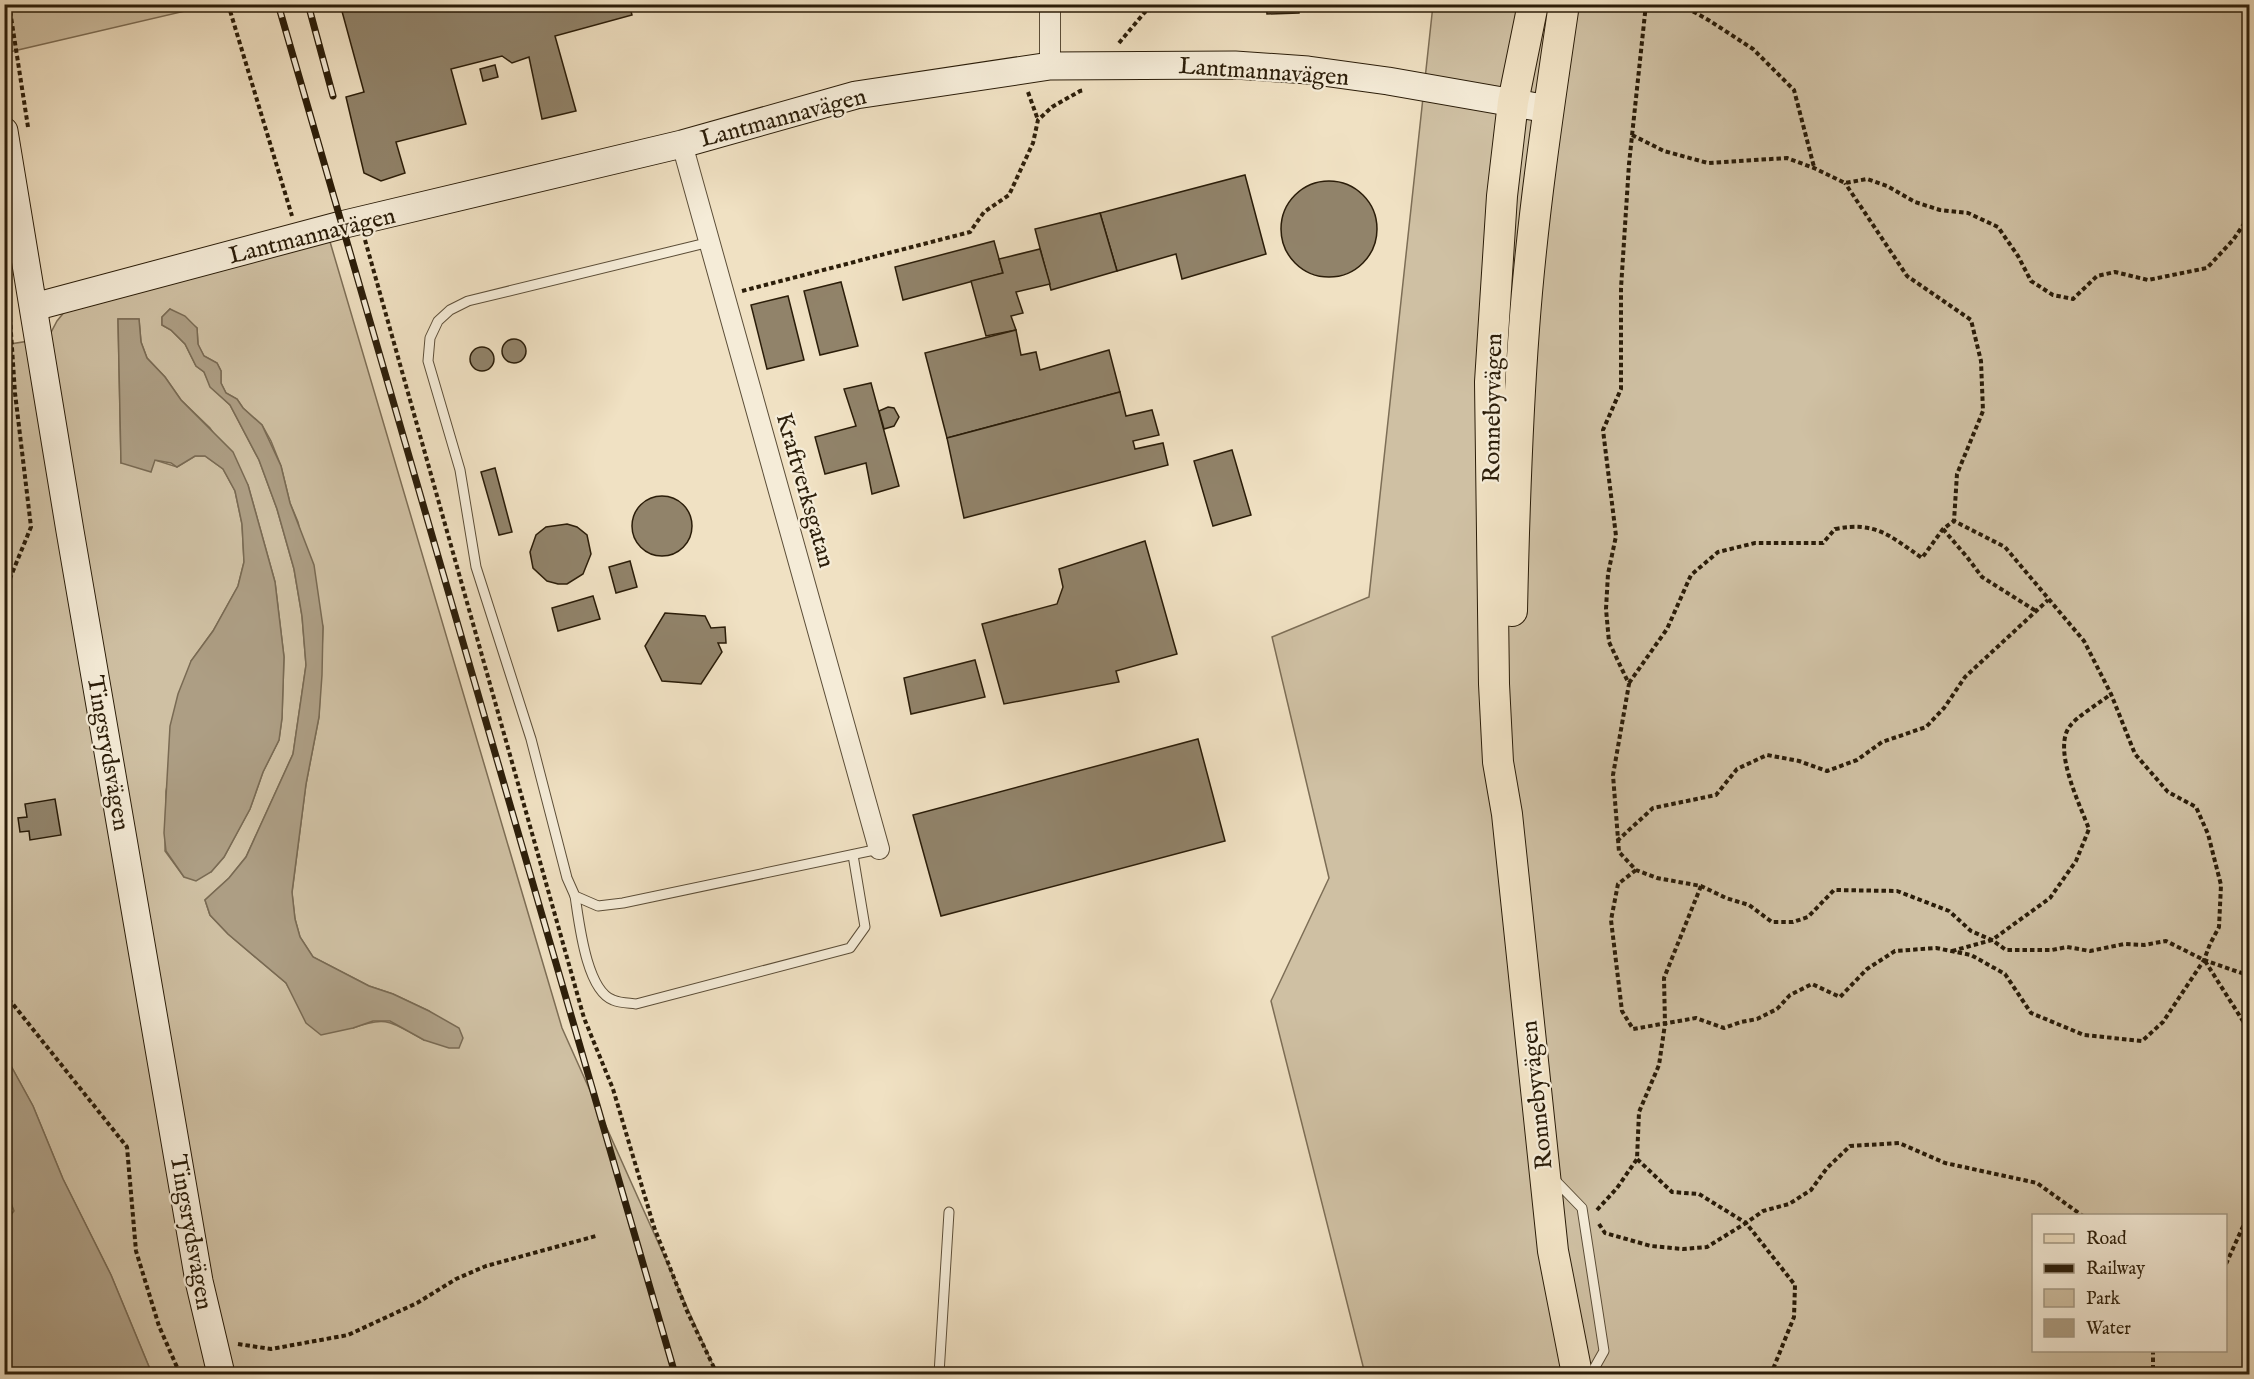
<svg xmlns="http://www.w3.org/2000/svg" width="2254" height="1379" viewBox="0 0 2254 1379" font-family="'IM FELL English',serif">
<rect width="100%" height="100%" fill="#f0e1c3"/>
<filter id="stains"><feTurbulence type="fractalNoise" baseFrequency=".00333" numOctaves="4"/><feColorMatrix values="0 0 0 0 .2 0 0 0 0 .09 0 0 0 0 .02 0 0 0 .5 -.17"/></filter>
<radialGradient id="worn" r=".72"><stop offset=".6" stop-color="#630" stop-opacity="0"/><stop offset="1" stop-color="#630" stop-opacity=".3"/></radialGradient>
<g fill="#cfc0a3" stroke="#7d6e56" stroke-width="1.5" fill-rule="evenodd">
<polygon points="5,4 211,4 211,5 5,53"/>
<path d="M1433,5H2249V1374H1365L1271,1001L1329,878L1272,637L1369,597ZM2034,1216H2226V1350H2034Z"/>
<path d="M328,235L562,1028L717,1374H152L111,1275L63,1179L33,1106L5,1055L4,345L48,338L57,321L70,305ZM170,309L197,328L198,345L204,356L217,363L221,371V383L226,393L237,399L243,408L262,425L271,441L281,466L290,503L298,522L323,627L319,717L306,784L292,893L295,919L300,937L313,957L369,986L393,994L429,1011L424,1040C393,1024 389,1014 353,1028L295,998L286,983L228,934L210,915L205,900L229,878L246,857L293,754L306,665L302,616L294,569L277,509L259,460L230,405L211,387L204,372L196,366L185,344L171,330L162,325V317ZM118,319H139L141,342L147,358L165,377L181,400L210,428L248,485L275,582L284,657L282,718L279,740L263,772L250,809L224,857L211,872L184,877L165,851L166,791L191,661L213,631L238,586L244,562L242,524L235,491L223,469L205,456H195L177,467L155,460L121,463Z"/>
<polygon points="4,1188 14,1211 5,1223 4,1223"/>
</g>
<g fill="#ad9e84" stroke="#796a53" stroke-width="1.5">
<polygon points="170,309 185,316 197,328 198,344 204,356 217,363 221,371 221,383 226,393 237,399 243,408 262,425 281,466 290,503 314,565 323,627 322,675 319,717 306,784 292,892 295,919 300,937 313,957 369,986 393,994 429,1011 459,1028 463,1038 459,1048 449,1048 424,1040 390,1021 373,1021 353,1028 321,1035 306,1023 286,983 228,934 210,915 205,900 229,878 246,857 293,754 306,665 302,616 294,569 277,509 259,460 230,405 210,387 204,372 196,366 185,344 171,330 162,325 162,317"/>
<polygon points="118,319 139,319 141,342 147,358 165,377 181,400 233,452 248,485 275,582 284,657 282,718 279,740 263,772 250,809 224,857 211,872 196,881 184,877 166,851 164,833 170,726 178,694 191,661 213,631 238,586 244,562 242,524 235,491 223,469 205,456 195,456 177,467 171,463 155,460 151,472 121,463"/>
<polygon points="5,1055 33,1106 63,1179 111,1275 152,1374 5,1374 5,1223 14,1211 5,1188"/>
</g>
<g fill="#91836a" stroke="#2b1d09" stroke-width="1.5">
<polygon points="340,4 629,4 632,15 555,36 576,111 542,119 529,57 512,63 502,56 451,69 466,124 396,142 405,173 381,181 364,173 346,97 364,92"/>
<polygon points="1266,4 1299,4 1299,13 1267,14"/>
<polygon points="495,65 498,77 483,81 480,69"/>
<polygon points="1245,175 1266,254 1182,279 1176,254 1117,271 1100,213"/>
<circle cx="1329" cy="229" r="48"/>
<polygon points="1100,213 1117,271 1051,290 1035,229"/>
<polygon points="994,241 1003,273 903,300 895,267"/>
<polygon points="1040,249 1050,284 1016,292 1023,313 1011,316 1016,330 986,336 971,281 1003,273 999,259"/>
<polygon points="841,282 858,346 820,355 804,291"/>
<polygon points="788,296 804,360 767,369 751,305"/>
<polygon points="1016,330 1021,355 1036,352 1040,370 1109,350 1120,392 947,438 925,353"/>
<circle cx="514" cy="351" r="12"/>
<circle cx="482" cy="359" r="12"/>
<polygon points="871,383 899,486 872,494 866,463 825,474 815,437 856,426 844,389"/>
<polygon points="1120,392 1126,416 1152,410 1159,435 1133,441 1135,449 1163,443 1168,465 964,518 947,438"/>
<polygon points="888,407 894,408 899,417 894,426 884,429 879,411"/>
<polygon points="1232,450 1251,515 1213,526 1194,461"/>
<polygon points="495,468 512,532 499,535 481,472"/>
<circle cx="662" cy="526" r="30"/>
<polygon points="567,524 577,527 587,535 591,554 583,574 567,584 558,584 547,581 533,568 530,552 536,535 546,527"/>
<polygon points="1145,541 1177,654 1116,671 1119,682 1004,704 982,624 1057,604 1063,587 1059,569"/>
<polygon points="630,561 637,587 616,593 609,567"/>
<polygon points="593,596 600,619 558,631 552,608"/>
<polygon points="665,613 705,616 711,628 725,627 726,643 718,643 722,652 701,684 662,681 645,646"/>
<polygon points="975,660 985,697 911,714 904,678"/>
<polygon points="1198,739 1225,841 941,916 913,815"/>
<polygon points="55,799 61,835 30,840 29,831 20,832 18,818 27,817 25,804"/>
</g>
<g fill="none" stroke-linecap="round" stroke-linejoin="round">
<defs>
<g id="lane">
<polyline points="710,242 468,301 450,310 438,321 430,338 428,361 460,470 476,567 531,739 567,878 575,896 598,906 623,903 879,849"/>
<path d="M575,896C579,921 586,990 613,1000C620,1003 629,1003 636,1004L850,948L865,927L853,855"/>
<polyline points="1553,1178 1582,1208 1604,1351 1591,1374"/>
<polyline points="939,1374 949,1212"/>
</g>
<g id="street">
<polyline points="1050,4 1050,66"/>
<polyline points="682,144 879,849"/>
</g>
<g id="secondary">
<polyline points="4,131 70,531 199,1281 221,1374"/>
<polyline points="34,307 341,225 682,144 856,95 1050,66 1235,65 1308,70 1388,81 1548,109"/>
</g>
<g id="primary">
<polyline points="1533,4 1513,102 1502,196 1490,382 1494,684 1498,762 1507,814 1553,1251 1577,1374"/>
<path d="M1512,611C1514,517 1517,423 1524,329C1532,220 1548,112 1564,4"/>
</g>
</defs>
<use href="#lane" stroke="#5c4e38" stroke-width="11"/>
<use href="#street" stroke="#5c4e38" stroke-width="22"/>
<use href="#secondary" stroke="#2b1d09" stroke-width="29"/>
<use href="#primary" stroke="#2b1d09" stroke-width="32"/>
<g stroke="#2b1d09" stroke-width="4" stroke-dasharray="4.5 3" stroke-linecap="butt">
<polyline points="9,4 28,127"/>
<polyline points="228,4 292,216"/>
<polyline points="1646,4 1629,164 1621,288 1621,389 1603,430 1616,536 1608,574 1606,609 1609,642 1629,684 1613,775 1619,852 1636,870 1657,878 1701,886 1726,898 1749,905 1772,922 1793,922 1808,917 1834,890 1897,891 1949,911 1971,931 1992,940 2006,950 2052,950 2067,947 2090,951 2124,944 2144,945 2166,941 2204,960 2250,976"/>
<polyline points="1680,4 1710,21 1753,49 1794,90 1814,167"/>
<polyline points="1119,43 1145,12 1153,9 1181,8"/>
<polyline points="1028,92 1038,120"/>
<polyline points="1632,135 1664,151 1708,163 1787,158 1814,168 1845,183 1867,179 1887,186 1915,202 1940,210 1968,213 1998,227 2018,256 2031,281 2053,295 2073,299 2097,276 2115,272 2148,280 2207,268 2233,240 2250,215"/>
<polyline points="365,240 584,1018 613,1089 654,1227 687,1311 717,1374"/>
<polyline points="742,291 970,232 984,212 1009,195 1033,143 1038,120 1052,107 1080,91 1085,90"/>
<polyline points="1943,529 1967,557 1982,577 2036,611"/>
<polyline points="4,593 31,527 15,393 10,318"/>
<path d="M1629,683L1667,629L1691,575L1718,552L1755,543H1823L1835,529C1876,521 1890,536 1922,558L1943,529L1954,521"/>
<polyline points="1617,841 1653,808 1716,795 1737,769 1767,755 1799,761 1827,771 1857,760 1882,742 1926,727 1944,708 1965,677 2048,600"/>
<polyline points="1636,870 1618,884 1611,920 1622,1011 1633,1029 1696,1018 1724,1028 1741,1022 1757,1019 1777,1009 1790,995 1812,984 1840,997 1867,969 1895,951 1936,948 1971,955 2005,974 2031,1013 2084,1035 2142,1041 2163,1022 2204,960 2210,944 2219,927 2221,885 2208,834 2196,807 2168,792 2135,754 2111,694 2084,641 2005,547 1954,521 1957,474 1983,411 1981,361 1971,320 1907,276 1845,183"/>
<polyline points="1701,886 1664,978 1665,1024 1659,1065 1639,1112 1637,1159 1672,1192 1699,1194 1746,1223 1763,1211 1789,1204 1811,1190 1827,1168 1850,1146 1899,1143 1945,1163 2037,1183 2083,1216"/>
<path d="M1952,951L1992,940L2050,898L2076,861L2089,829C2080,805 2052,749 2070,726C2076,717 2101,702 2111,694"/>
<polyline points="2205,961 2248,1029 2250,1036"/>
<polyline points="4,993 127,1147 136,1251 159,1326 180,1374"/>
<polyline points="1597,1210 1617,1188 1637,1159"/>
<polyline points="1599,1224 1605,1233 1651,1246 1683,1249 1707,1247 1746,1223 1795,1285 1794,1317 1771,1374"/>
<polyline points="2226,1264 2250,1211"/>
<polyline points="238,1344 271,1349 348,1335 417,1303 456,1279 486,1266 596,1236"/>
<polyline points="2153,1350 2153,1374"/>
</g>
<use href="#lane" stroke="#f5ecd8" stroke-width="9"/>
<use href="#street" stroke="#f5ecd8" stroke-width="20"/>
<use href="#secondary" stroke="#f5ecd8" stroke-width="27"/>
<use href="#primary" stroke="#f0e1c3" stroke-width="30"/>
<defs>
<g id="rail">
<polyline points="278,4 675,1374"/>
<polyline points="308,4 333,96"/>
</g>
</defs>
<use href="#rail" stroke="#2b1d09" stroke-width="7"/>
<use href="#rail" stroke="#f5ecd8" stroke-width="4.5" stroke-dasharray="14" stroke-linecap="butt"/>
</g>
<g text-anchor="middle" stroke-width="4.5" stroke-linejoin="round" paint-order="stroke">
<g font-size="24" fill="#2b1d09" stroke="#f5ecd8">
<text transform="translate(1264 71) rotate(4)" y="8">Lantmannavägen</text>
<text transform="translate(783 117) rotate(-15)" y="8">Lantmannavägen</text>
<text transform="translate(312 235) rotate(-14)" y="8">Lantmannavägen</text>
<text transform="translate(1492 408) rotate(-89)" y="8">Ronnebyvägen</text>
<text transform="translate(806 490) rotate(74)" y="8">Kraftverksgatan</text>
<text transform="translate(109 753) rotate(80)" y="8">Tingsrydsvägen</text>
<text transform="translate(1536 1095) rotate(-96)" y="8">Ronnebyvägen</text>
<text transform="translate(192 1232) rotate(80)" y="8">Tingsrydsvägen</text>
</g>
</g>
<rect width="2254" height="1379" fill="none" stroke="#f0e1c3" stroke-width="24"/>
<rect x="6" y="6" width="2242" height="1367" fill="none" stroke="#2b1d09" stroke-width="3"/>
<rect x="12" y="12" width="2230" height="1355" fill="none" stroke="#2b1d09" stroke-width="1.5"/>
<rect x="2032" y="1214" width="195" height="138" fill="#f5ecd8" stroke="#a49985" stroke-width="1.5"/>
<rect x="2044" y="1234" width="30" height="9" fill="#f0e1c3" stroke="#a49985" stroke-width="1.5"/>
<text x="2086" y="1244" font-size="18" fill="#2b1d09">Road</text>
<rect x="2044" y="1264" width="30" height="9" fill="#2b1d09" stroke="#a49985" stroke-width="1.5"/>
<text x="2086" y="1274" font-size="18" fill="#2b1d09">Railway</text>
<rect x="2044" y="1289" width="30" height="18" fill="#cfc0a3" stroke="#a49985" stroke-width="1.5"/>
<text x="2086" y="1304" font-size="18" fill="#2b1d09">Park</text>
<rect x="2044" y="1319" width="30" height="18" fill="#ad9e84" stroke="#a49985" stroke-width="1.5"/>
<text x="2086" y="1334" font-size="18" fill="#2b1d09">Water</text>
<rect width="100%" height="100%" filter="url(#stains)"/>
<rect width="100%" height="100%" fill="url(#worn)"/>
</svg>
